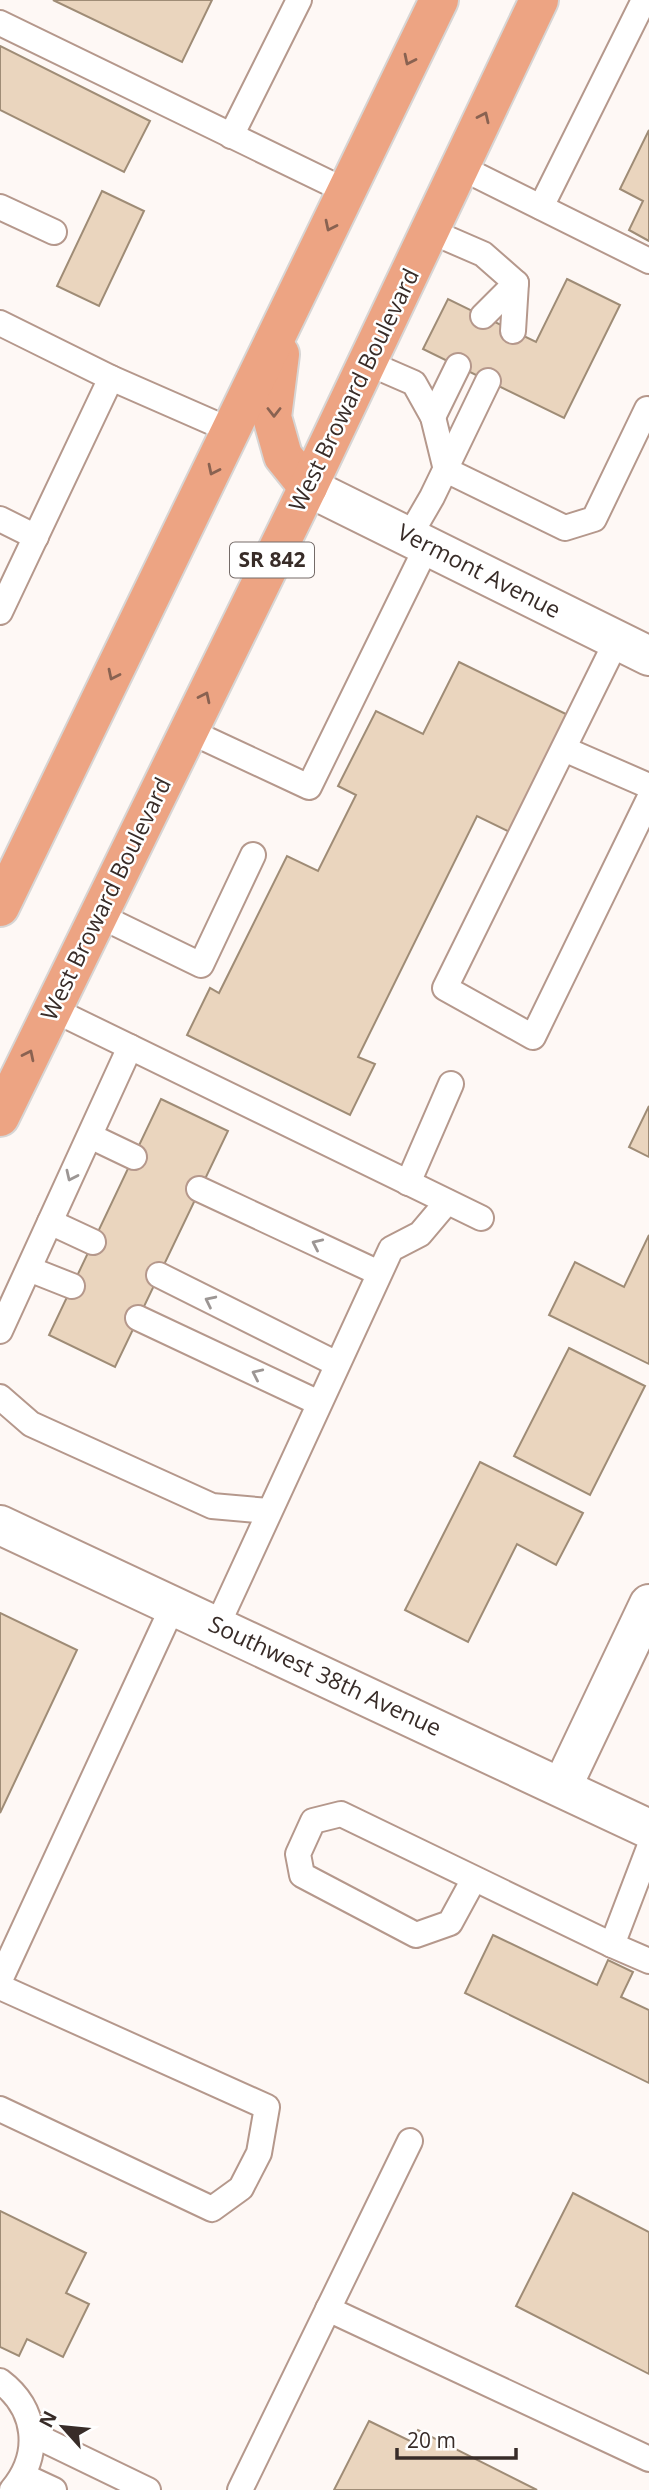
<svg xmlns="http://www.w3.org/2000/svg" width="649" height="2490" viewBox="0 0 649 2490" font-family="'Open Sans',sans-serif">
<rect width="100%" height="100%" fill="#fef8f5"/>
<g fill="#ead5be" stroke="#9f8c76" stroke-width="2">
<polygon points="53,0 212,0 182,62"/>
<polygon points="0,46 150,121 124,172 0,110"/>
<polygon points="649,130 649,241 629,230 643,201 620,189"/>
<polygon points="102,191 144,211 99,306 57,286"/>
<polygon points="567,279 620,305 564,418 423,349 448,299 536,342"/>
<polygon points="459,662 570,716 512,833 477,816 358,1057 375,1064 350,1115 187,1035 210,988 219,993 287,856 318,871 356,795 338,786 376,711 423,734"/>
<polygon points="161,1099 228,1131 115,1367 49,1335"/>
<polygon points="649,1106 649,1157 629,1147"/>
<polygon points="649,1235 649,1364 549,1315 575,1262 624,1287"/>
<polygon points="569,1348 645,1386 590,1495 514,1456"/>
<polygon points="480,1462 583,1513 556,1565 517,1544 468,1642 405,1610"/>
<polygon points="0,1613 77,1650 0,1813"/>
<polygon points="493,1935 597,1985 608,1960 633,1972 621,1997 649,2010 649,2083 465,1993"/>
<polygon points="573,2193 649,2232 649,2374 516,2306"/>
<polygon points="0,2211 86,2253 66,2293 89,2304 63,2357 27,2339 19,2356 0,2347"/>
<polygon points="369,2421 412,2442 418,2430 537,2490 334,2490"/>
</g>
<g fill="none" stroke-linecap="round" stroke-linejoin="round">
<defs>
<g id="lane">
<polyline points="0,23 346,191"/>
<polyline points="231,136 299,0"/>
<polyline points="460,167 649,261"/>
<polyline points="0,207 54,232"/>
<polyline points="541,207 644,0"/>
<polyline points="430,231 483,254 516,283 513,331"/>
<polyline points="483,316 516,283"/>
<polyline points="0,323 111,378"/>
<polyline points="368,363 414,383 433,417 446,470 565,528 594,519 647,409"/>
<polyline points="433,417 458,366"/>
<polyline points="0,519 36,537"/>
<polyline points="410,535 432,497 488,381"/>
<polyline points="0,612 111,378 232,431"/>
<polyline points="617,640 445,988 533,1037 649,799"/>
<polyline points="189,731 309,787 427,546"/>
<polyline points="564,749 649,786"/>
<polyline points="98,915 201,965 253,855"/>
<polyline points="52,1009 481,1218"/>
<polyline points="90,1136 134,1157"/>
<polyline points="408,1183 451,1084"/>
<polyline points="199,1189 379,1273"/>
<polyline points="50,1222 93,1242"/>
<polyline points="29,1269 72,1286"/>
<polyline points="159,1275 337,1364"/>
<polyline points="138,1318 319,1403"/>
<polyline points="0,1331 130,1047"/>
<polyline points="0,1397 31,1424 212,1506 269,1511"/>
<polyline points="217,1626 391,1249 420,1234 447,1202"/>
<polyline points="474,1879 450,1923 416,1935 302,1875 298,1854 313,1821 341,1814 612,1945 649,1848"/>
<polyline points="612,1945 649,1961"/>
<polyline points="0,1980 173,1606"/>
<polyline points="0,1987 267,2107 259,2153 241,2188 212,2209 0,2109"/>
<polyline points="328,2309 649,2459"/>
<path d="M0,2381C37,2409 42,2454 12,2490"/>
<polyline points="32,2434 148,2490"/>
<polyline points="24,2476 54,2490"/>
<polyline points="240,2490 410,2141"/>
</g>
<g id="street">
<polyline points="308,487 649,656"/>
<polyline points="0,1525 649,1829"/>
<polyline points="562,1787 649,1604"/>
</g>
<g id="primary">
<polyline points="280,354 272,417 283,456 308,487"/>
<polyline points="0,907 439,0"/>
<polyline points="0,1117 308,487 539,0"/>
</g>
</defs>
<use href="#lane" stroke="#b5988c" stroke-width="28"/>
<use href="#street" stroke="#b5988c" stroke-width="42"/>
<use href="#primary" stroke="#d7d5d4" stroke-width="42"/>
<use href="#lane" stroke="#fff" stroke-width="24"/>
<use href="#street" stroke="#fff" stroke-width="38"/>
<use href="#primary" stroke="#eda483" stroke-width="38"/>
</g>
<defs><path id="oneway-chevron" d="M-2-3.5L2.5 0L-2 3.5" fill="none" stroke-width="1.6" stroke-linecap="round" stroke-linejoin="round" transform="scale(1.75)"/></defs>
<g stroke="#896251">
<use href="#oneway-chevron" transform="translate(409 60) rotate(116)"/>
<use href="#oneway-chevron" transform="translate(484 117) rotate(-65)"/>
<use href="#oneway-chevron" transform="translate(330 226) rotate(116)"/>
<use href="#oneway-chevron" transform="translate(274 412) rotate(90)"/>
<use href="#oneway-chevron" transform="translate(213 470) rotate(116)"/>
<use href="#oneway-chevron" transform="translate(113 675) rotate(116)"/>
<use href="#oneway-chevron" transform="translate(205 697) rotate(-64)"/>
<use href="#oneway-chevron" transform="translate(29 1055) rotate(-64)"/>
</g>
<g stroke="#9c9694">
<use href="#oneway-chevron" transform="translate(71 1176) rotate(115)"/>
<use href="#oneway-chevron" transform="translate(317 1244) rotate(-155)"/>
<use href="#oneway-chevron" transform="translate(210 1301) rotate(-154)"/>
<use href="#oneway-chevron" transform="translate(257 1374) rotate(-155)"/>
</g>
<g text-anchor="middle" stroke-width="5" stroke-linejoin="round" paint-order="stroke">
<rect fill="#fff" stroke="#746b68" stroke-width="2" x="230" y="542.5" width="84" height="35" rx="5"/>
<g font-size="21" font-weight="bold" fill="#382c28">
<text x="272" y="567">SR 842</text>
</g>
<g font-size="23" fill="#382c28" stroke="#fff">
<text transform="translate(354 390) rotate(-64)" y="8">West Broward Boulevard</text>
<text transform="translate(479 571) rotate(27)" y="8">Vermont Avenue</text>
<text transform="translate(106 899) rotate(-64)" y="8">West Broward Boulevard</text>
<text transform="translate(325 1676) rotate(25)" y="8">Southwest 38th Avenue</text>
</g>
</g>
<g transform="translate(63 2427) rotate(297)" stroke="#ffffff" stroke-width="5" paint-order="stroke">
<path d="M0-5L12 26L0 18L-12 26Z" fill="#382c28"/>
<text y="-10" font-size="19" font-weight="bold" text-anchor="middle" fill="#382c28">N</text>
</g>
<path d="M397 2448v10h119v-10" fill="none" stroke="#382c28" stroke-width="3.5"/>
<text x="407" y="2448" font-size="21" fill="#382c28" stroke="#ffffff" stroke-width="5" paint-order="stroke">20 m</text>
</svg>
